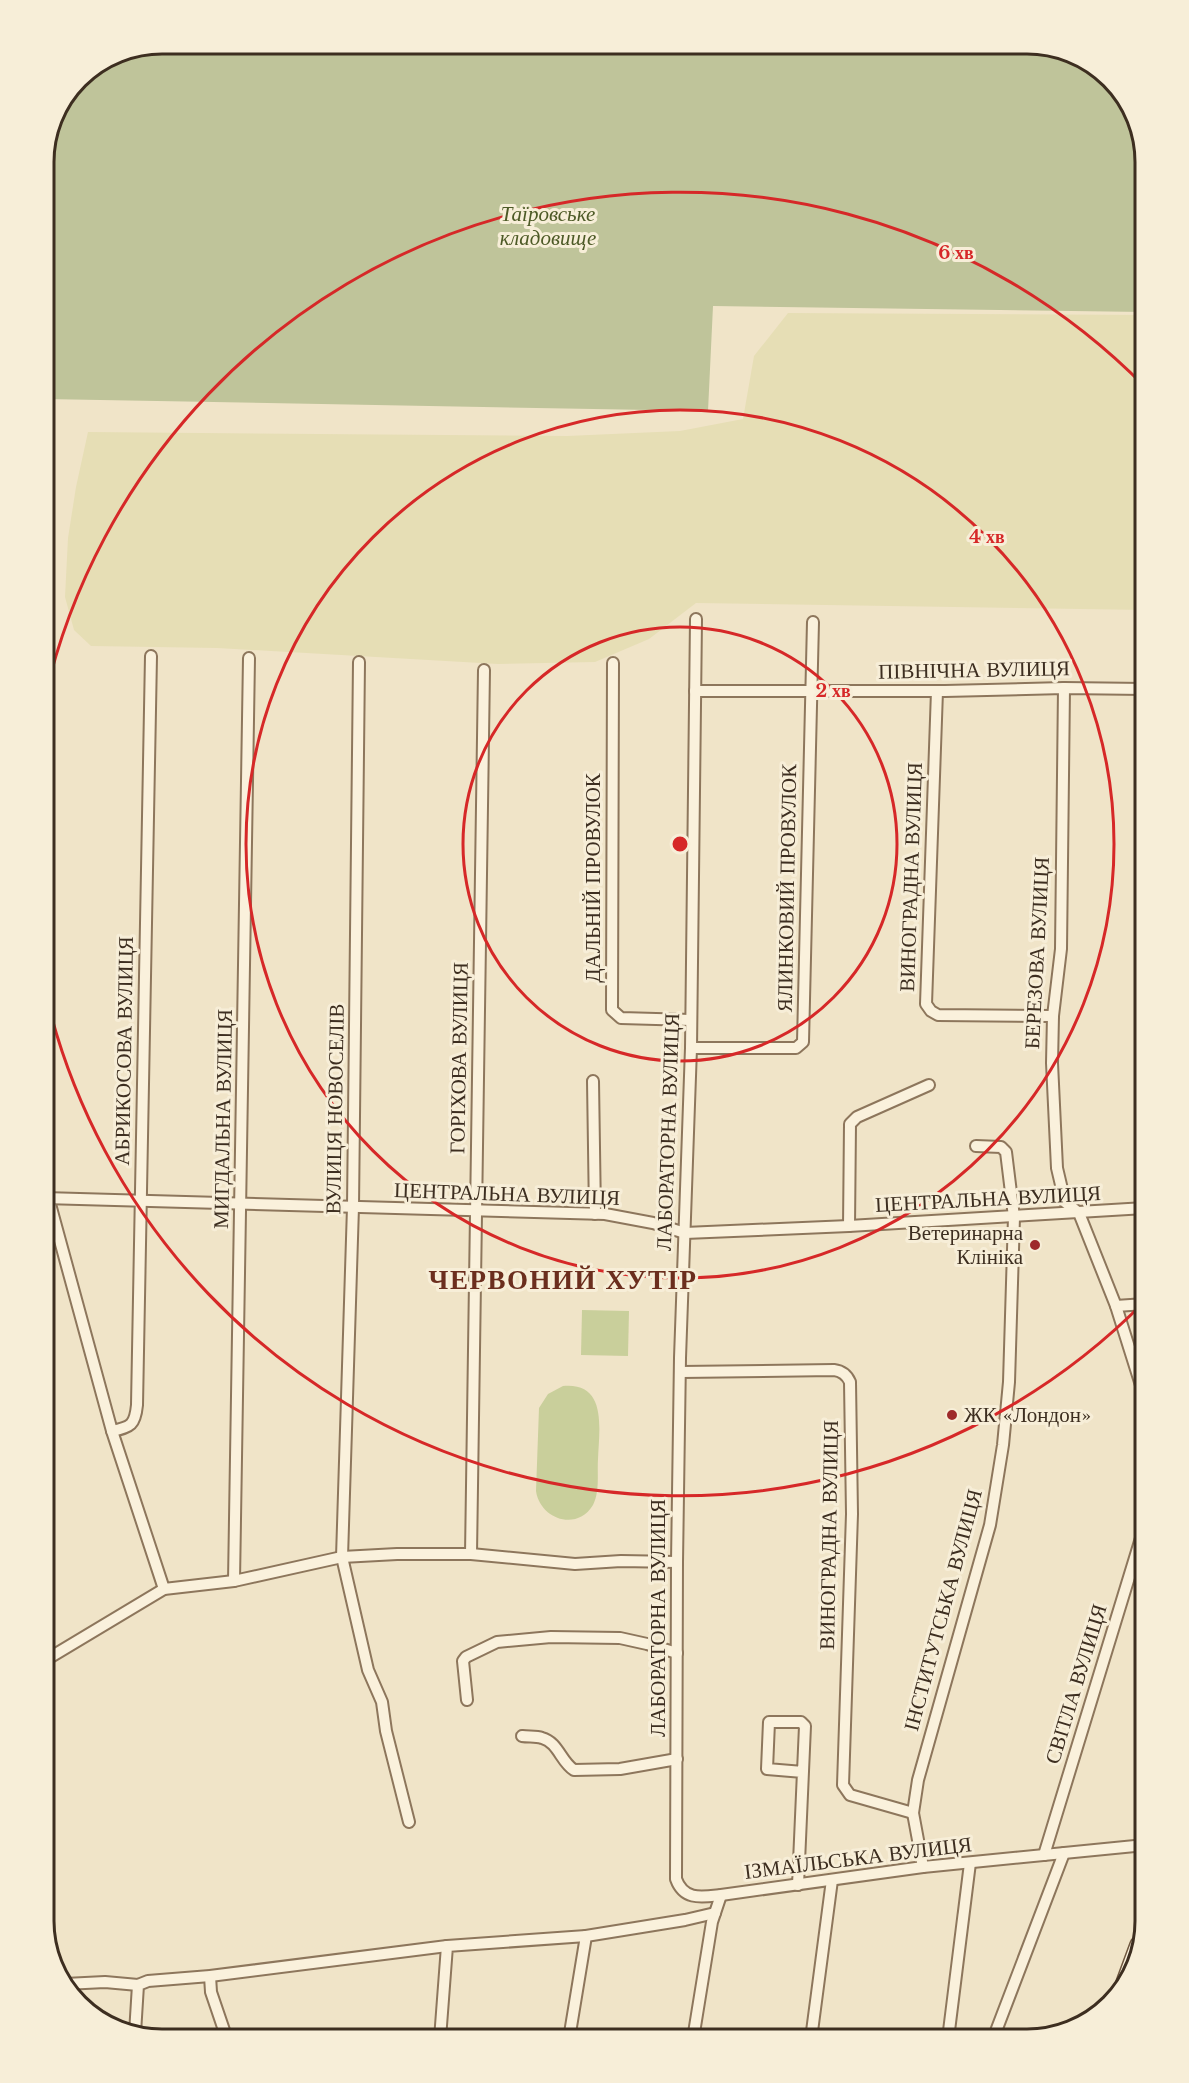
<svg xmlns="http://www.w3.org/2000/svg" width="1189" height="2083" viewBox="0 0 1189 2083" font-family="'Libre Baskerville',serif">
<rect width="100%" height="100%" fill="#f0e4c8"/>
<polygon fill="#e6deb5" points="788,313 1145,315 1145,610 696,603 649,639 595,662 498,664 217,648 91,646 74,630 65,597 68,538 76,487 88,432 567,436 680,431 743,419 754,356"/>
<g fill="#c9cf9b">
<polygon points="582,1310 629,1311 628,1356 581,1355"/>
<path d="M563,1386C608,1382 599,1430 598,1459C597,1473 600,1492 593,1505C577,1532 540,1519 536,1491L539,1408L548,1394Z"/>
</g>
<polygon fill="#bfc49a" points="162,44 1035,44 1093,64 1133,110 1145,162 1145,312 713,306 708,411 44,399 44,155 56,110 78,78 117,52"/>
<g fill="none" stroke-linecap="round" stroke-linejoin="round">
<defs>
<g id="street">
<path d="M696,619L691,1048L680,1358L677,1562L676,1879C684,1901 702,1897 721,1895L923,1867L1145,1845"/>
<polyline points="359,662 353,1207 342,1557 368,1670 382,1702 386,1731 409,1822"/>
<polyline points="613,663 612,1010 621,1018 691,1020"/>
<polyline points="1064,688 1061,949 1053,1016 1052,1063 1057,1168 1065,1202 1079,1213 1116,1306 1145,1398"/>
<polyline points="695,691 945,691 1064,688 1145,689"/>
<polyline points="937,691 926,1004 931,1011 938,1015 1053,1016"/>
<polyline points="44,897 48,673"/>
<polyline points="691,1048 796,1048 803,1042 813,622"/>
<polyline points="593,1081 595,1214"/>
<polyline points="44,1182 112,1431 164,1589"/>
<polyline points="44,1198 605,1214 653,1223 685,1233 849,1226 1145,1208"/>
<polyline points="849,1226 850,1124 857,1117 929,1085"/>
<polyline points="1116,1306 1145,1304"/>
<path d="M681,1372L834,1370C842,1371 847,1375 850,1382L852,1514L843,1785L850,1795L913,1813"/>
<path d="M112,1431C131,1427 135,1425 137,1405L151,656"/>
<polyline points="471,1554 484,670"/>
<polyline points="234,1581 249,658"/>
<polyline points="44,1661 164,1589 234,1581 342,1557 397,1554 471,1554 575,1564 621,1561 677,1562"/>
<polyline points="467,1700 463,1661 466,1657 497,1642 551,1637 620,1638 647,1644 677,1653"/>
<path d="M522,1736C529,1737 536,1736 542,1738C558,1742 561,1762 574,1770L620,1769L677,1759"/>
<polyline points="1044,1855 1145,1525"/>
<polyline points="923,1867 913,1813 918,1780 990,1525 1003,1445 1009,1382 1014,1217 1006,1152 1001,1147 976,1146"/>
<polyline points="798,1885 805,1726 801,1722 769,1722 767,1769 803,1772"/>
<polyline points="210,1976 211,1992 227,2039"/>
<polyline points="65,1984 105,1982 138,1985"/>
<polyline points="135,2033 138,1985 148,1981 210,1976 447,1946"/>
<polyline points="440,2039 447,1946 586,1936"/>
<polyline points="569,2039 586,1936 685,1920 715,1913"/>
<polyline points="693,2039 712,1922 721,1895"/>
<polyline points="811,2039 832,1880"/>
<polyline points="948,2039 970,1863"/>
<polyline points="993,2039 1064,1853"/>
</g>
<polyline id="secondary" points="1121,1991 1138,1945"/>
</defs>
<use href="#street" stroke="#8d765c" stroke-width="14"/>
<use href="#secondary" stroke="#6f573f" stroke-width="18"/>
<use href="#street" stroke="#faf1dc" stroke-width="10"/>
<use href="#secondary" stroke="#faf1dc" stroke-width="15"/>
</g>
<g fill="none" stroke="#d62828" stroke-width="3">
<circle cx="680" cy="844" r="217"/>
<circle cx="680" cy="844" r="434"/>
<path d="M1145 1301A652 652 0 0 1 45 991M45 697A652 652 0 0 1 1145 387"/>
</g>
<g fill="#9e2a2b" stroke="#f7eed8" stroke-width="2">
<circle cx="1035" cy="1245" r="6"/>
<circle cx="952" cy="1415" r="6"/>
</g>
<g text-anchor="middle" stroke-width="6" stroke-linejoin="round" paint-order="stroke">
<g font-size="21" font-style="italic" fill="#4d5a26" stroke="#f7eed8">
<text x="548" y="221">Таїровське<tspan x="548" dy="24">кладовище</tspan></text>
</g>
<g font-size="21" fill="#3d2e20" stroke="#f7eed8">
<text transform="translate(974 670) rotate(-1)" y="7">ПІВНІЧНА ВУЛИЦЯ</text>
<text transform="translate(911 877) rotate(-88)" y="7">ВИНОГРАДНА ВУЛИЦЯ</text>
<text transform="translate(593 878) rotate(-90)" y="7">ДАЛЬНІЙ ПРОВУЛОК</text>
<text transform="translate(787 888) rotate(-89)" y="7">ЯЛИНКОВИЙ ПРОВУЛОК</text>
<text transform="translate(1037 953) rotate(-87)" y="7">БЕРЕЗОВА ВУЛИЦЯ</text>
<text transform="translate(124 1051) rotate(-89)" y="7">АБРИКОСОВА ВУЛИЦЯ</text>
<text transform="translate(459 1058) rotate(-89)" y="7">ГОРІХОВА ВУЛИЦЯ</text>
<text transform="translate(335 1109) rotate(-89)" y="7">ВУЛИЦЯ НОВОСЕЛІВ</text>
<text transform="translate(223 1119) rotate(-89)" y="7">МИГДАЛЬНА ВУЛИЦЯ</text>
<text transform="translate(668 1132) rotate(-88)" y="7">ЛАБОРАТОРНА ВУЛИЦЯ</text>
<text transform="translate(507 1194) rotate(2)" y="7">ЦЕНТРАЛЬНА ВУЛИЦЯ</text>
<text transform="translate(988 1199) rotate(-3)" y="7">ЦЕНТРАЛЬНА ВУЛИЦЯ</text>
<text transform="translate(829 1535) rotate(-89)" y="7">ВИНОГРАДНА ВУЛИЦЯ</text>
<text transform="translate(943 1610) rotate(-75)" y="7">ІНСТИТУТСЬКА ВУЛИЦЯ</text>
<text transform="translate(658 1618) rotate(-90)" y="7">ЛАБОРАТОРНА ВУЛИЦЯ</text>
<text transform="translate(1076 1684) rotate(-73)" y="7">СВІТЛА ВУЛИЦЯ</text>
<text transform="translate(858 1858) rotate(-7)" y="7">ІЗМАЇЛЬСЬКА ВУЛИЦЯ</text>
</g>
<g font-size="21" fill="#3d2e20" stroke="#f7eed8" text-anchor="end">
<text x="1023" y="1240">Ветеринарна<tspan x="1023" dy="24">Клініка</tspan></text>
<text x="964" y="1422" text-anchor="start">ЖК «Лондон»</text>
</g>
<g font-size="27" font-weight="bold" letter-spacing="1.5" fill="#6b2e1e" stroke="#f7eed8">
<text x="563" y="1289">ЧЕРВОНИЙ ХУТІР</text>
</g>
</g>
<path d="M0 0H1189V2083H0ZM162 54H1027A108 108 0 0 1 1135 162V1921A108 108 0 0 1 1027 2029H162A108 108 0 0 1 54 1921V162A108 108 0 0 1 162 54Z" fill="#f7eed8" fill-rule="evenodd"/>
<path fill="none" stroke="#3d2e20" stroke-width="3" d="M162 54H1027A108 108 0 0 1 1135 162V1921A108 108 0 0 1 1027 2029H162A108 108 0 0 1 54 1921V162A108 108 0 0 1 162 54Z"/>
<circle cx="680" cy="844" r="9" fill="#d62828" stroke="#f7eed8" stroke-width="3"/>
<g font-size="18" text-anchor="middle" font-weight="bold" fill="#d62828" stroke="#f7eed8" stroke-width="6" stroke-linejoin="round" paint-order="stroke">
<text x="956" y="259">6 хв</text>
<text x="987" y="543">4 хв</text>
<text x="833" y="697">2 хв</text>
</g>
</svg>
